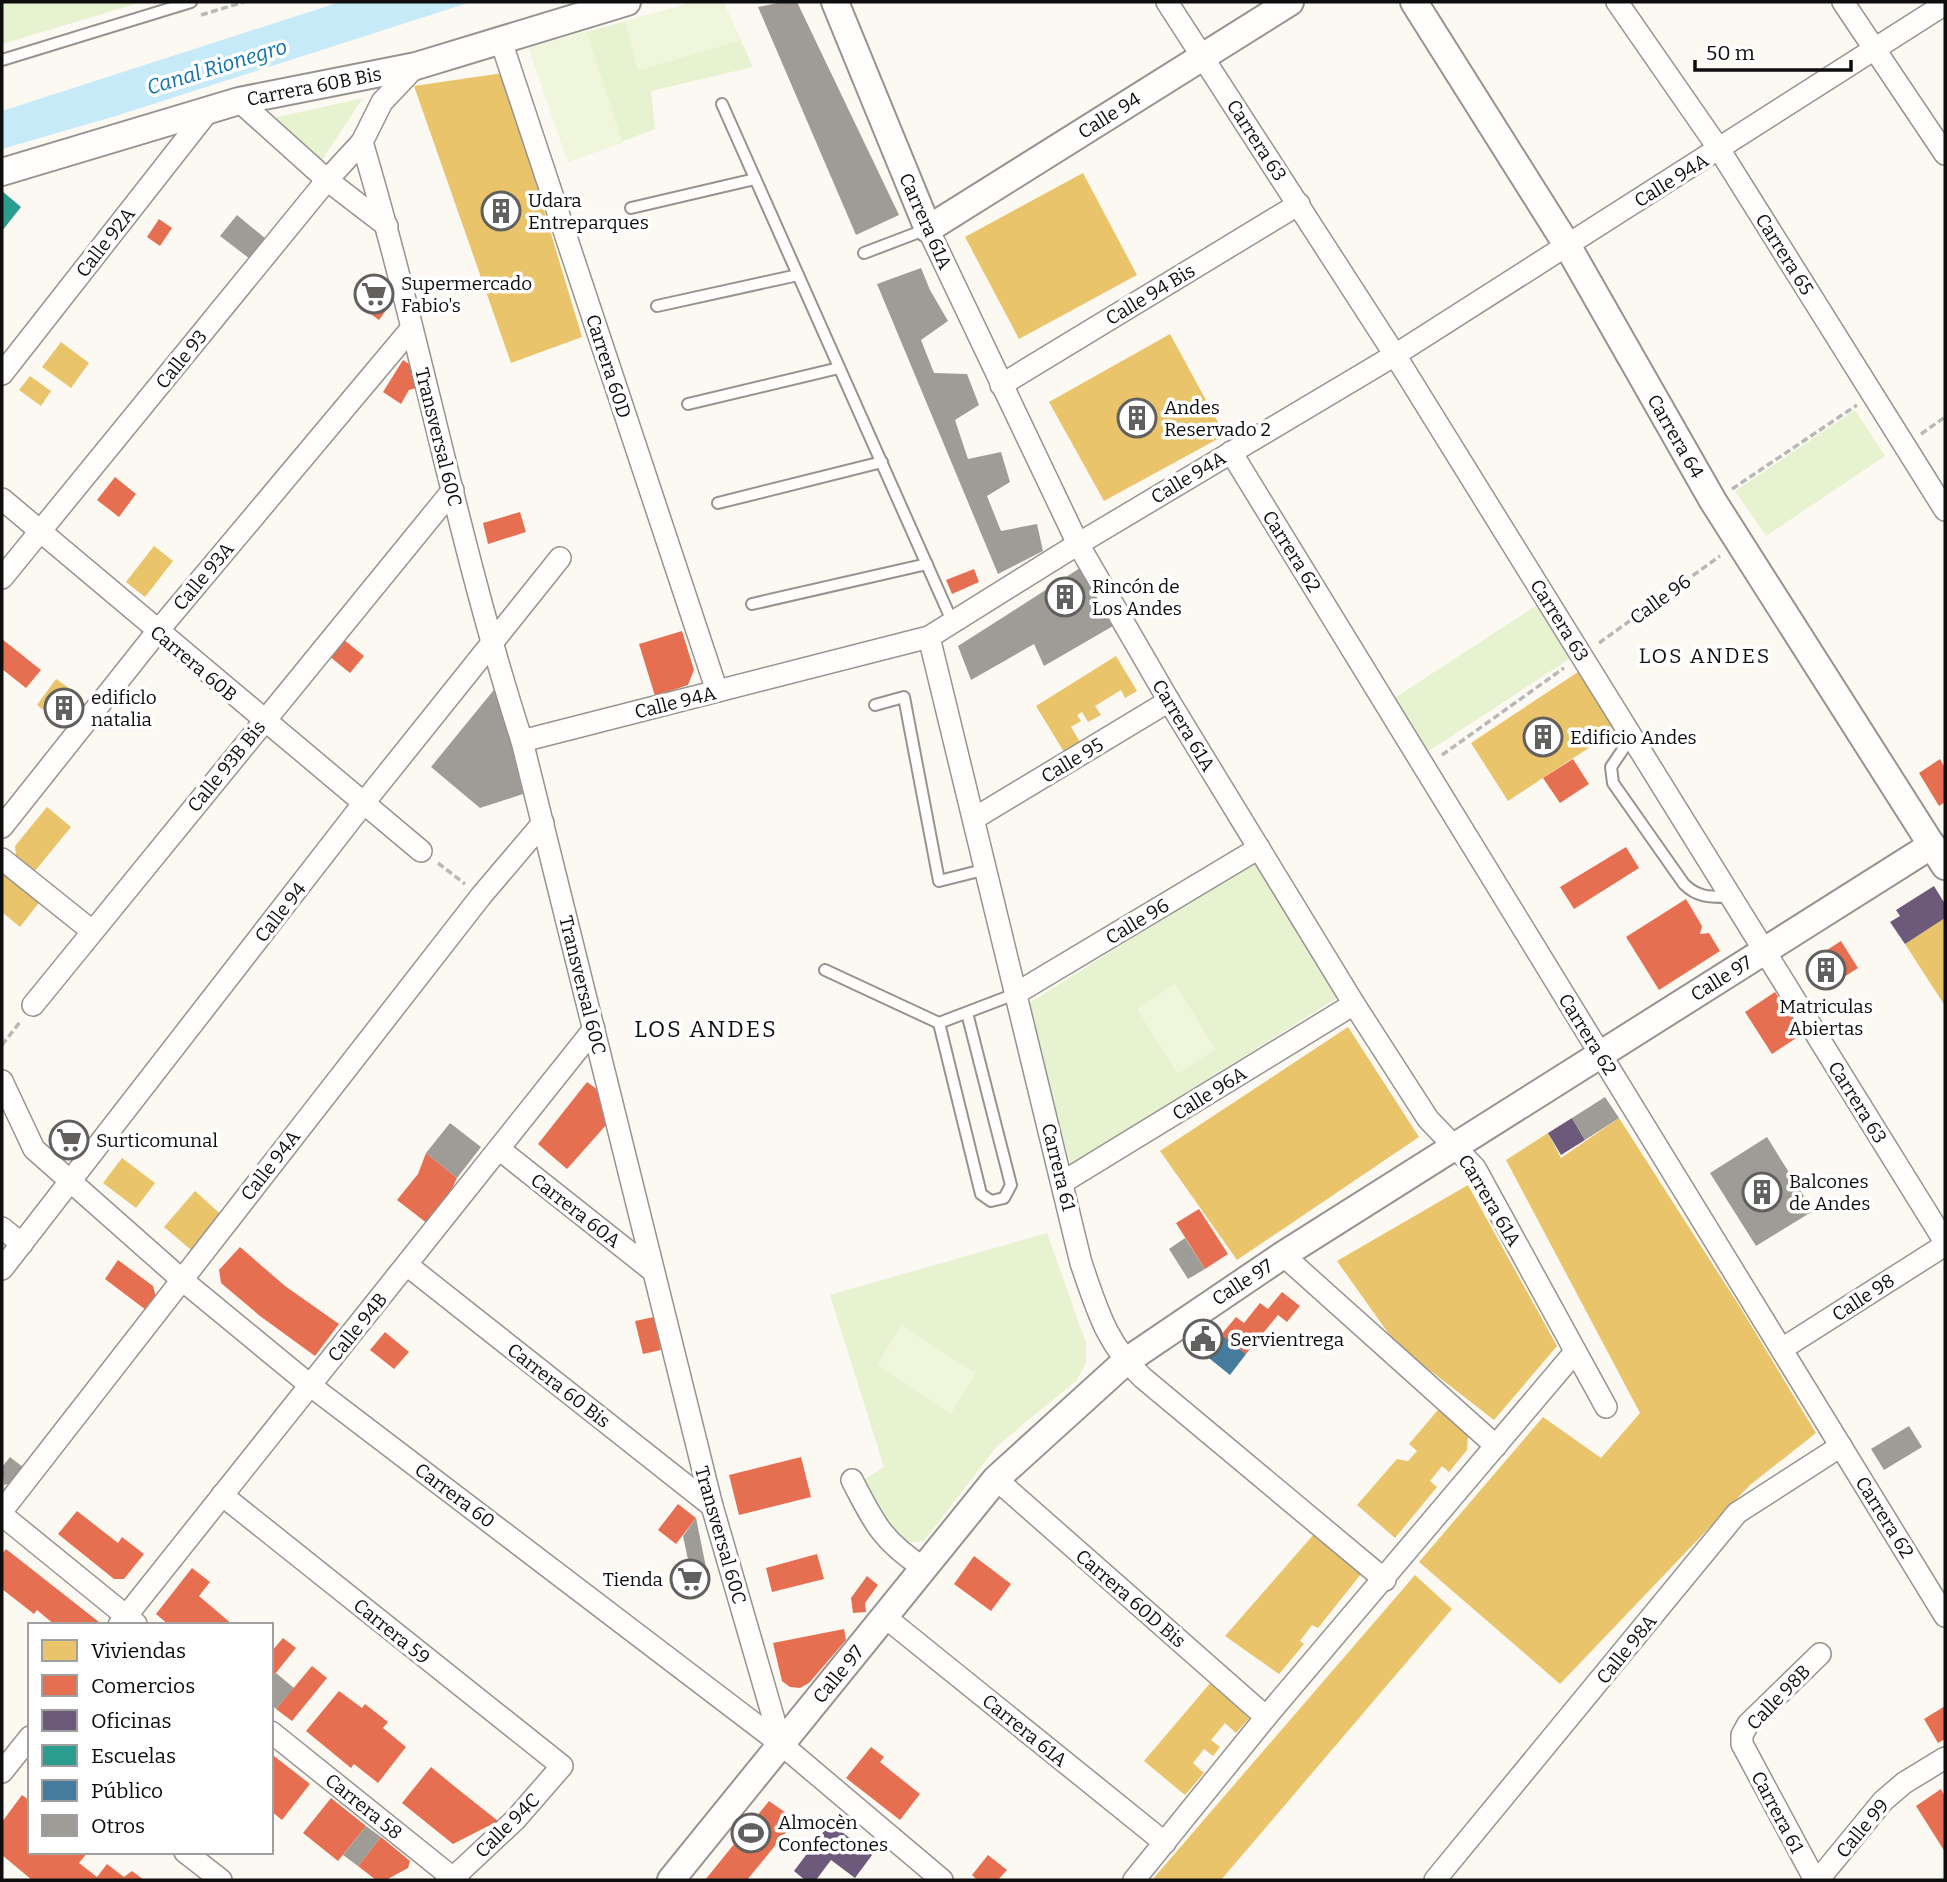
<svg xmlns="http://www.w3.org/2000/svg" width="1947" height="1882" viewBox="0 0 1947 1882" font-family="Bitter,serif">
<rect width="100%" height="100%" fill="#fcf9f2"/>
<g fill="#e7f2d1">
<polygon points="2,2 142,2 2,44"/>
<polygon points="695,2 723,2 753,67 651,91 655,129 568,162 529,48"/>
<polygon points="363,98 322,160 269,119"/>
<polygon points="1855,410 1885,456 1766,536 1735,491"/>
<polygon points="1537,605 1571,658 1427,752 1393,699"/>
<polygon points="1256,860 1337,998 1071,1165 1023,1007"/>
<polygon points="1047,1233 1086,1343 1086,1363 1077,1380 997,1446 924,1541 903,1543 877,1512 862,1481 884,1467 830,1295"/>
</g>
<g fill="#f0f6db">
<polygon points="695,2 723,2 741,40 638,71 625,21"/>
<polygon points="586,31 623,143 568,162 529,48"/>
<polygon points="1175,984 1216,1049 1177,1074 1137,1009"/>
<polygon points="901,1325 976,1373 951,1414 877,1365"/>
</g>
<polygon fill="#c7eaf8" points="340,2 471,2 119,115 2,149 2,111"/>
<g fill="#e9c46a">
<polygon points="503,73 582,337 511,363 414,86"/>
<polygon points="1083,173 1137,275 1019,339 965,237"/>
<polygon points="1170,334 1225,435 1104,501 1049,402"/>
<polygon points="61,342 89,363 71,388 42,367"/>
<polygon points="30,376 51,391 41,406 19,390"/>
<polygon points="154,546 173,561 145,597 126,582"/>
<polygon points="1116,656 1137,691 1125,698 1121,690 1095,706 1101,715 1088,722 1082,712 1077,715 1081,721 1071,727 1080,742 1064,752 1036,706"/>
<polygon points="1578,672 1616,730 1508,801 1471,743"/>
<polygon points="56,679 76,693 90,710 73,732 37,705"/>
<polygon points="47,807 71,827 35,871 16,856 15,846"/>
<polygon points="2,868 41,900 20,927 2,912"/>
<polygon points="1945,918 1945,1006 1905,944"/>
<polygon points="1348,1027 1419,1137 1237,1260 1160,1151"/>
<polygon points="1619,1118 1740,1307 1816,1433 1750,1485 1560,1684 1419,1562 1543,1417 1601,1458 1640,1413 1506,1160 1548,1133 1561,1158"/>
<polygon points="122,1158 155,1183 136,1208 103,1183"/>
<polygon points="1468,1185 1557,1346 1494,1420 1396,1344 1337,1261"/>
<polygon points="195,1191 226,1219 196,1254 164,1227"/>
<polygon points="1438,1410 1468,1435 1467,1450 1449,1472 1442,1466 1430,1481 1437,1487 1395,1538 1357,1505 1397,1459 1408,1461 1417,1451 1409,1444"/>
<polygon points="1314,1534 1356,1567 1361,1574 1318,1628 1312,1625 1300,1641 1304,1644 1279,1674 1225,1636"/>
<polygon points="1415,1575 1452,1609 1221,1880 1152,1880"/>
<polygon points="1212,1681 1252,1715 1236,1733 1225,1723 1211,1740 1220,1747 1213,1756 1204,1749 1193,1763 1204,1773 1185,1795 1144,1761"/>
</g>
<g fill="#e76f51">
<polygon points="159,219 172,228 160,246 147,237"/>
<polygon points="381,282 387,309 379,320 357,304 370,285"/>
<polygon points="403,360 415,368 420,387 409,390 401,404 383,392"/>
<polygon points="115,477 136,494 119,517 97,500"/>
<polygon points="520,512 526,532 488,544 483,523"/>
<polygon points="974,569 979,582 952,594 946,580"/>
<polygon points="682,631 694,670 688,685 655,696 639,644"/>
<polygon points="2,639 41,670 26,688 2,669"/>
<polygon points="343,639 364,656 350,673 329,656"/>
<polygon points="1573,759 1589,784 1560,803 1543,778"/>
<polygon points="1940,759 1945,768 1945,802 1939,806 1919,773"/>
<polygon points="1626,847 1639,868 1574,909 1560,887"/>
<polygon points="1686,899 1702,926 1700,934 1709,933 1720,951 1659,990 1626,937"/>
<polygon points="1841,941 1858,968 1844,977 1827,950"/>
<polygon points="1775,992 1797,1025 1793,1028 1798,1037 1772,1054 1745,1012"/>
<polygon points="587,1082 598,1090 615,1115 567,1169 538,1144"/>
<polygon points="65,1123 87,1139 73,1158 51,1142"/>
<polygon points="426,1153 457,1178 448,1197 428,1224 397,1200 418,1174"/>
<polygon points="1199,1209 1228,1254 1205,1269 1176,1223"/>
<polygon points="240,1247 285,1286 339,1324 315,1356 260,1316 221,1283 219,1270"/>
<polygon points="118,1260 153,1286 156,1297 146,1310 105,1279"/>
<polygon points="1282,1292 1300,1306 1287,1322 1278,1315 1246,1354 1221,1335 1236,1317 1244,1323 1260,1303 1268,1309"/>
<polygon points="654,1317 661,1350 643,1354 635,1321"/>
<polygon points="385,1332 409,1352 394,1369 370,1350"/>
<polygon points="801,1457 811,1497 739,1515 729,1475"/>
<polygon points="678,1504 696,1518 676,1544 658,1530"/>
<polygon points="77,1511 118,1543 122,1537 144,1554 124,1579 114,1579 58,1534"/>
<polygon points="6,1549 99,1622 96,1625 55,1625 37,1610 34,1614 2,1589 2,1554"/>
<polygon points="817,1554 824,1579 772,1592 766,1568"/>
<polygon points="974,1556 1011,1584 991,1611 954,1584"/>
<polygon points="192,1568 210,1582 199,1596 233,1625 169,1625 156,1614"/>
<polygon points="867,1576 878,1585 865,1603 866,1612 853,1613 851,1598"/>
<polygon points="844,1629 846,1640 809,1683 800,1688 790,1687 782,1681 773,1643"/>
<polygon points="283,1638 296,1648 271,1679 271,1652"/>
<polygon points="312,1666 327,1678 292,1721 276,1709"/>
<polygon points="339,1691 362,1708 365,1704 388,1722 383,1728 406,1747 378,1783 354,1764 351,1768 306,1731"/>
<polygon points="1945,1706 1945,1739 1938,1743 1924,1719"/>
<polygon points="871,1747 884,1757 880,1762 920,1794 900,1820 846,1778"/>
<polygon points="274,1756 310,1784 282,1820 271,1811"/>
<polygon points="431,1767 454,1786 498,1821 453,1844 402,1803"/>
<polygon points="1941,1789 1945,1797 1945,1852 1916,1806"/>
<polygon points="22,1795 30,1801 30,1852 88,1852 79,1863 97,1877 107,1864 124,1877 132,1871 144,1880 32,1880 2,1855 2,1822"/>
<polygon points="331,1798 366,1826 338,1861 303,1833"/>
<polygon points="769,1801 796,1820 747,1880 705,1880"/>
<polygon points="381,1837 410,1861 408,1868 386,1880 376,1880 358,1866"/>
<polygon points="988,1855 1007,1870 998,1880 977,1880 972,1875"/>
</g>
<g fill="#6d597a">
<polygon points="1934,886 1945,904 1945,918 1905,944 1890,922 1900,916 1896,910"/>
<polygon points="1572,1118 1585,1140 1561,1155 1548,1133"/>
<polygon points="830,1823 872,1855 855,1878 831,1860 816,1880 805,1880 794,1871"/>
</g>
<g fill="#2a9d8f">
<polygon points="2,191 21,207 2,231"/>
<polygon points="1827,950 1844,977 1826,989 1808,962"/>
</g>
<polygon fill="#457b9d" points="1214,1329 1246,1354 1230,1375 1190,1343"/>
<g fill="#9f9c98">
<polygon points="783,2 797,2 899,215 856,235 758,7"/>
<polygon points="237,215 266,239 250,259 220,236"/>
<polygon points="921,268 930,290 948,321 921,340 934,373 967,374 979,405 955,420 968,459 1001,452 1010,482 987,496 1001,531 1037,524 1043,551 998,574 877,284"/>
<polygon points="1080,568 1113,626 1044,666 1034,644 971,680 958,646"/>
<polygon points="497,686 523,794 480,808 431,767"/>
<polygon points="1605,1097 1619,1118 1585,1140 1572,1118"/>
<polygon points="450,1123 481,1147 457,1178 426,1153"/>
<polygon points="1767,1137 1813,1211 1756,1246 1710,1173"/>
<polygon points="1185,1238 1205,1269 1188,1279 1169,1249"/>
<polygon points="1909,1426 1922,1447 1884,1470 1871,1449"/>
<polygon points="10,1457 24,1468 12,1483 4,1485 2,1467"/>
<polygon points="696,1518 708,1577 699,1579 691,1574 683,1536"/>
<polygon points="276,1673 294,1688 276,1709 271,1704 271,1679"/>
<polygon points="366,1826 381,1837 358,1866 343,1855"/>
</g>
<g fill="none" stroke-linecap="round" stroke-linejoin="round">
<defs>
<g id="service">
<polyline points="2,60 191,2"/>
<polyline points="722,104 952,621"/>
<polyline points="631,208 755,179"/>
<polyline points="864,253 927,229"/>
<polyline points="657,306 798,275"/>
<polyline points="688,404 839,368"/>
<polyline points="718,503 882,462"/>
<polyline points="752,604 927,564"/>
<polyline points="875,705 904,697 939,881 987,869"/>
<path d="M1632,736L1611,767L1613,783L1684,884C1698,898 1711,897 1730,897"/>
<polyline points="825,970 939,1023 1015,994"/>
<polyline points="939,1023 981,1194 991,1201 1004,1198 1011,1185 967,1013"/>
</g>
<g id="minor">
<polyline points="1167,2 1395,355 1945,1242"/>
<polyline points="1617,2 1719,149 1945,510"/>
<polyline points="1843,2 1945,154"/>
<polyline points="501,41 717,691"/>
<path d="M416,66L382,102L362,142C421,340 458,544 522,741L712,1506L781,1744"/>
<polyline points="239,101 327,180 387,226"/>
<polyline points="928,229 1078,544 1169,701 1354,1004 1428,1119 1475,1168 1606,1407"/>
<polyline points="2,374 209,110"/>
<polyline points="1001,385 1299,204"/>
<polyline points="1231,452 1945,1616"/>
<polyline points="2,499 421,851"/>
<polyline points="2,578 327,180 362,142"/>
<path d="M929,637L1081,1263C1097,1309 1106,1344 1143,1378L1385,1580"/>
<polyline points="522,741 929,637 1078,544 1395,355 1945,4"/>
<polyline points="975,818 1169,701"/>
<polyline points="2,827 157,632 411,329"/>
<polyline points="2,859 92,931"/>
<polyline points="1015,994 1259,848"/>
<polyline points="33,1005 453,490"/>
<polyline points="2,1081 34,1149 181,1279 311,1386 781,1744 942,1880"/>
<polyline points="499,1149 653,1271"/>
<polyline points="1063,1182 1354,1004"/>
<polyline points="2,1228 22,1244"/>
<polyline points="1283,1255 1496,1446"/>
<polyline points="407,1265 712,1506"/>
<polyline points="2,1269 363,804 560,558"/>
<polyline points="1782,1349 1945,1245"/>
<polyline points="996,1479 1266,1717"/>
<path d="M852,1480C874,1523 883,1542 924,1568"/>
<polyline points="222,1495 562,1766 515,1820 453,1878 271,1732"/>
<polyline points="2,1511 481,896 543,823"/>
<polyline points="2,1515 136,1624"/>
<polyline points="885,1617 1165,1843"/>
<polyline points="119,1625 594,1029"/>
<polyline points="2,1772 30,1737"/>
<polyline points="185,1852 221,1880"/>
<polyline points="1134,1880 1266,1717 1575,1352"/>
<polyline points="1435,1880 1737,1513 1841,1446"/>
<polyline points="1815,1880 1742,1744 1742,1735 1748,1724 1820,1654"/>
<polyline points="1818,1880 1883,1801 1904,1783 1945,1758"/>
</g>
<g id="tertiary">
<polyline points="835,2 928,229 1290,2"/>
<polyline points="1414,2 1567,245 1713,501 1945,866"/>
<polyline points="2,172 239,101 416,66 627,2"/>
<polyline points="449,1880 456,1880"/>
<polyline points="671,1880 996,1479 1125,1362 1283,1255 1932,845"/>
</g>
</defs>
<use href="#service" stroke="#959491" stroke-width="14"/>
<use href="#minor" stroke="#959491" stroke-width="24"/>
<use href="#tertiary" stroke="#959491" stroke-width="30"/>
<g stroke="#b8b8b6" stroke-width="3.5" stroke-dasharray="7 3.5" stroke-linecap="butt">
<polyline points="201,15 244,2"/>
<polyline points="1921,434 1945,417"/>
<polyline points="1732,489 1857,405"/>
<polyline points="1599,643 1720,556"/>
<polyline points="1442,755 1564,668"/>
<polyline points="438,863 465,884"/>
<polyline points="2,1045 20,1022"/>
</g>
<use href="#service" stroke="#fffefd" stroke-width="10"/>
<use href="#minor" stroke="#fffefd" stroke-width="21"/>
<use href="#tertiary" stroke="#fffefd" stroke-width="26"/>
</g>
<defs>
<symbol id="building-ring" viewBox="-11 -11 22 22"><circle r="9.5" fill="#fff" stroke="#61605e" stroke-width="1.5"/><path d="M-4-6H4V6H1V3H-1V6H-4ZM-2.5-4.3h1.7v1.8h-1.7ZM.8-4.3h1.7v1.8H.8ZM-2.5-1h1.7V.8h-1.7ZM.8-1h1.7V.8H.8Z" fill="#61605e"/></symbol>
<symbol id="supermarket-ring" viewBox="-11 -11 22 22"><circle r="9.5" fill="#fff" stroke="#61605e" stroke-width="1.5"/><path d="M-6-5.5h2.5l.6 2H6L4.5 2H-2.5L-4.4-4H-6ZM-1.5 3.2a1.3 1.3 0 1 0 .1 0ZM3 3.2a1.3 1.3 0 1 0 .1 0Z" fill="#61605e"/></symbol>
<symbol id="civic-ring" viewBox="-11 -11 22 22"><circle r="9.5" fill="#fff" stroke="#61605e" stroke-width="1.5"/><path d="M-.6-6.5H3V-4.5H.6V-3L4-1V1h2V6H-6V1h2V-1L-.6-3ZM-1.2 2.5V6h2.4V2.5Z" fill="#61605e"/></symbol>
<symbol id="stadium-ring" viewBox="-11 -11 22 22"><circle r="9.5" fill="#fff" stroke="#61605e" stroke-width="1.5"/><path d="M0-5a6.5 5 0 1 0 0 10a6.5 5 0 1 0 0-10ZM-3.5-1.8h7v3.6h-7Z" fill="#61605e"/></symbol>
</defs>
<g fill-rule="evenodd">
<use href="#building-ring" x="479" y="189" width="44" height="44"/>
<use href="#supermarket-ring" x="352" y="272" width="44" height="44"/>
<use href="#building-ring" x="1115" y="396" width="44" height="44"/>
<use href="#building-ring" x="1043" y="575" width="44" height="44"/>
<use href="#building-ring" x="42" y="686" width="44" height="44"/>
<use href="#building-ring" x="1521" y="715" width="44" height="44"/>
<use href="#building-ring" x="1804" y="948" width="44" height="44"/>
<use href="#supermarket-ring" x="47" y="1118" width="44" height="44"/>
<use href="#building-ring" x="1740" y="1170" width="44" height="44"/>
<use href="#civic-ring" x="1181" y="1317" width="44" height="44"/>
<use href="#supermarket-ring" x="668" y="1557" width="44" height="44"/>
<use href="#stadium-ring" x="729" y="1811" width="44" height="44"/>
</g>
<g text-anchor="middle" stroke-width="7" stroke-linejoin="round" paint-order="stroke">
<g font-size="19" fill="#0e0e0e" stroke="#fff">
<text transform="translate(314 86) rotate(-11)" y="7">Carrera 60B Bis</text>
<text transform="translate(1109 115) rotate(-32)" y="7">Calle 94</text>
<text transform="translate(1257 140) rotate(57)" y="7">Carrera 63</text>
<text transform="translate(1671 180) rotate(-32)" y="7">Calle 94A</text>
<text transform="translate(926 221) rotate(66)" y="7">Carrera 61A</text>
<text transform="translate(105 242) rotate(-52)" y="7">Calle 92A</text>
<text transform="translate(1785 254) rotate(58)" y="7">Carrera 65</text>
<text transform="translate(1150 294) rotate(-31)" y="7">Calle 94 Bis</text>
<text transform="translate(181 359) rotate(-51)" y="7">Calle 93</text>
<text transform="translate(609 366) rotate(72)" y="7">Carrera 60D</text>
<text transform="translate(1676 436) rotate(60)" y="7">Carrera 64</text>
<text transform="translate(439 437) rotate(76)" y="7">Transversal 60C</text>
<text transform="translate(1188 477) rotate(-31)" y="7">Calle 94A</text>
<text transform="translate(1292 551) rotate(58)" y="7">Carrera 62</text>
<text transform="translate(203 576) rotate(-50)" y="7">Calle 93A</text>
<text transform="translate(1660 599) rotate(-36)" y="7">Calle 96</text>
<text transform="translate(1560 620) rotate(58)" y="7">Carrera 63</text>
<text transform="translate(194 663) rotate(40)" y="7">Carrera 60B</text>
<text transform="translate(675 702) rotate(-14)" y="7">Calle 94A</text>
<text transform="translate(1184 725) rotate(59)" y="7">Carrera 61A</text>
<text transform="translate(1072 760) rotate(-31)" y="7">Calle 95</text>
<text transform="translate(226 766) rotate(-51)" y="7">Calle 93B Bis</text>
<text transform="translate(280 912) rotate(-52)" y="7">Calle 94</text>
<text transform="translate(1137 921) rotate(-31)" y="7">Calle 96</text>
<text transform="translate(1721 978) rotate(-32)" y="7">Calle 97</text>
<text transform="translate(583 985) rotate(76)" y="7">Transversal 60C</text>
<text transform="translate(1588 1034) rotate(58)" y="7">Carrera 62</text>
<text transform="translate(1209 1093) rotate(-32)" y="7">Calle 96A</text>
<text transform="translate(1858 1102) rotate(58)" y="7">Carrera 63</text>
<text transform="translate(270 1165) rotate(-52)" y="7">Calle 94A</text>
<text transform="translate(1059 1167) rotate(76)" y="7">Carrera 61</text>
<text transform="translate(1490 1200) rotate(59)" y="7">Carrera 61A</text>
<text transform="translate(576 1210) rotate(38)" y="7">Carrera 60A</text>
<text transform="translate(1242 1282) rotate(-33)" y="7">Calle 97</text>
<text transform="translate(1863 1297) rotate(-33)" y="7">Calle 98</text>
<text transform="translate(357 1327) rotate(-51)" y="7">Calle 94B</text>
<text transform="translate(559 1385) rotate(38)" y="7">Carrera 60 Bis</text>
<text transform="translate(455 1495) rotate(37)" y="7">Carrera 60</text>
<text transform="translate(1885 1517) rotate(58)" y="7">Carrera 62</text>
<text transform="translate(721 1535) rotate(74)" y="7">Transversal 60C</text>
<text transform="translate(1131 1598) rotate(41)" y="7">Carrera 60D Bis</text>
<text transform="translate(392 1631) rotate(39)" y="7">Carrera 59</text>
<text transform="translate(1626 1649) rotate(-51)" y="7">Calle 98A</text>
<text transform="translate(838 1674) rotate(-51)" y="7">Calle 97</text>
<text transform="translate(1778 1697) rotate(-46)" y="7">Calle 98B</text>
<text transform="translate(1025 1730) rotate(39)" y="7">Carrera 61A</text>
<text transform="translate(364 1806) rotate(39)" y="7">Carrera 58</text>
<text transform="translate(1778 1812) rotate(62)" y="7">Carrera 61</text>
<text transform="translate(507 1825) rotate(-45)" y="7">Calle 94C</text>
<text transform="translate(1862 1828) rotate(-50)" y="7">Calle 99</text>
</g>
<g font-size="19" fill="#0e0e0e" stroke="#fff" text-anchor="start">
<text x="528" y="207">Udara<tspan x="528" dy="22">Entreparques</tspan></text>
<text x="401" y="290">Supermercado<tspan x="401" dy="22">Fabio's</tspan></text>
<text x="1164" y="414">Andes<tspan x="1164" dy="22">Reservado 2</tspan></text>
<text x="1092" y="593">Rincón de<tspan x="1092" dy="22">Los Andes</tspan></text>
<text x="91" y="704">edificlo<tspan x="91" dy="22">natalia</tspan></text>
<text x="1570" y="744">Edificio Andes</text>
<text x="1826" y="1013" text-anchor="middle">Matriculas<tspan x="1826" dy="22">Abiertas</tspan></text>
<text x="96" y="1147">Surticomunal</text>
<text x="1789" y="1188">Balcones<tspan x="1789" dy="22">de Andes</tspan></text>
<text x="1230" y="1346">Servientrega</text>
<text x="663" y="1586" text-anchor="end">Tienda</text>
<text x="778" y="1829">Almocèn<tspan x="778" dy="22">Confectones</tspan></text>
</g>
<g font-size="21" font-style="italic" fill="#0e71a9" stroke="#fff">
<text transform="translate(217 67) rotate(-17)" y="7">Canal Rionegro</text>
</g>
<g font-size="21" letter-spacing="2" fill="#0e0e0e" stroke="#fff">
<text x="1705" y="663">LOS ANDES</text>
</g>
<g font-size="23" letter-spacing="2" fill="#0e0e0e" stroke="#fff">
<text x="706" y="1037">LOS ANDES</text>
</g>
</g>
<rect width="1947" height="1882" fill="none" stroke="#0e0e0e" stroke-width="7"/>
<rect x="28" y="1623" width="245" height="231" fill="#ffffff" stroke="#9f9f9f" stroke-width="2"/>
<rect x="42" y="1640" width="35" height="21" fill="#e9c46a" stroke="#9f9f9f" stroke-width="2"/>
<text x="91" y="1658" font-size="21" fill="#0e0e0e">Viviendas</text>
<rect x="42" y="1675" width="35" height="21" fill="#e76f51" stroke="#9f9f9f" stroke-width="2"/>
<text x="91" y="1693" font-size="21" fill="#0e0e0e">Comercios</text>
<rect x="42" y="1710" width="35" height="21" fill="#6d597a" stroke="#9f9f9f" stroke-width="2"/>
<text x="91" y="1728" font-size="21" fill="#0e0e0e">Oficinas</text>
<rect x="42" y="1745" width="35" height="21" fill="#2a9d8f" stroke="#9f9f9f" stroke-width="2"/>
<text x="91" y="1763" font-size="21" fill="#0e0e0e">Escuelas</text>
<rect x="42" y="1780" width="35" height="21" fill="#457b9d" stroke="#9f9f9f" stroke-width="2"/>
<text x="91" y="1798" font-size="21" fill="#0e0e0e">Público</text>
<rect x="42" y="1815" width="35" height="21" fill="#9f9c98" stroke="#9f9f9f" stroke-width="2"/>
<text x="91" y="1833" font-size="21" fill="#0e0e0e">Otros</text>
<path d="M1695 60v10h156v-10" fill="none" stroke="#0e0e0e" stroke-width="3.5"/>
<text x="1706" y="60" font-size="21" fill="#0e0e0e" stroke="#ffffff" stroke-width="5" paint-order="stroke">50 m</text>
</svg>
